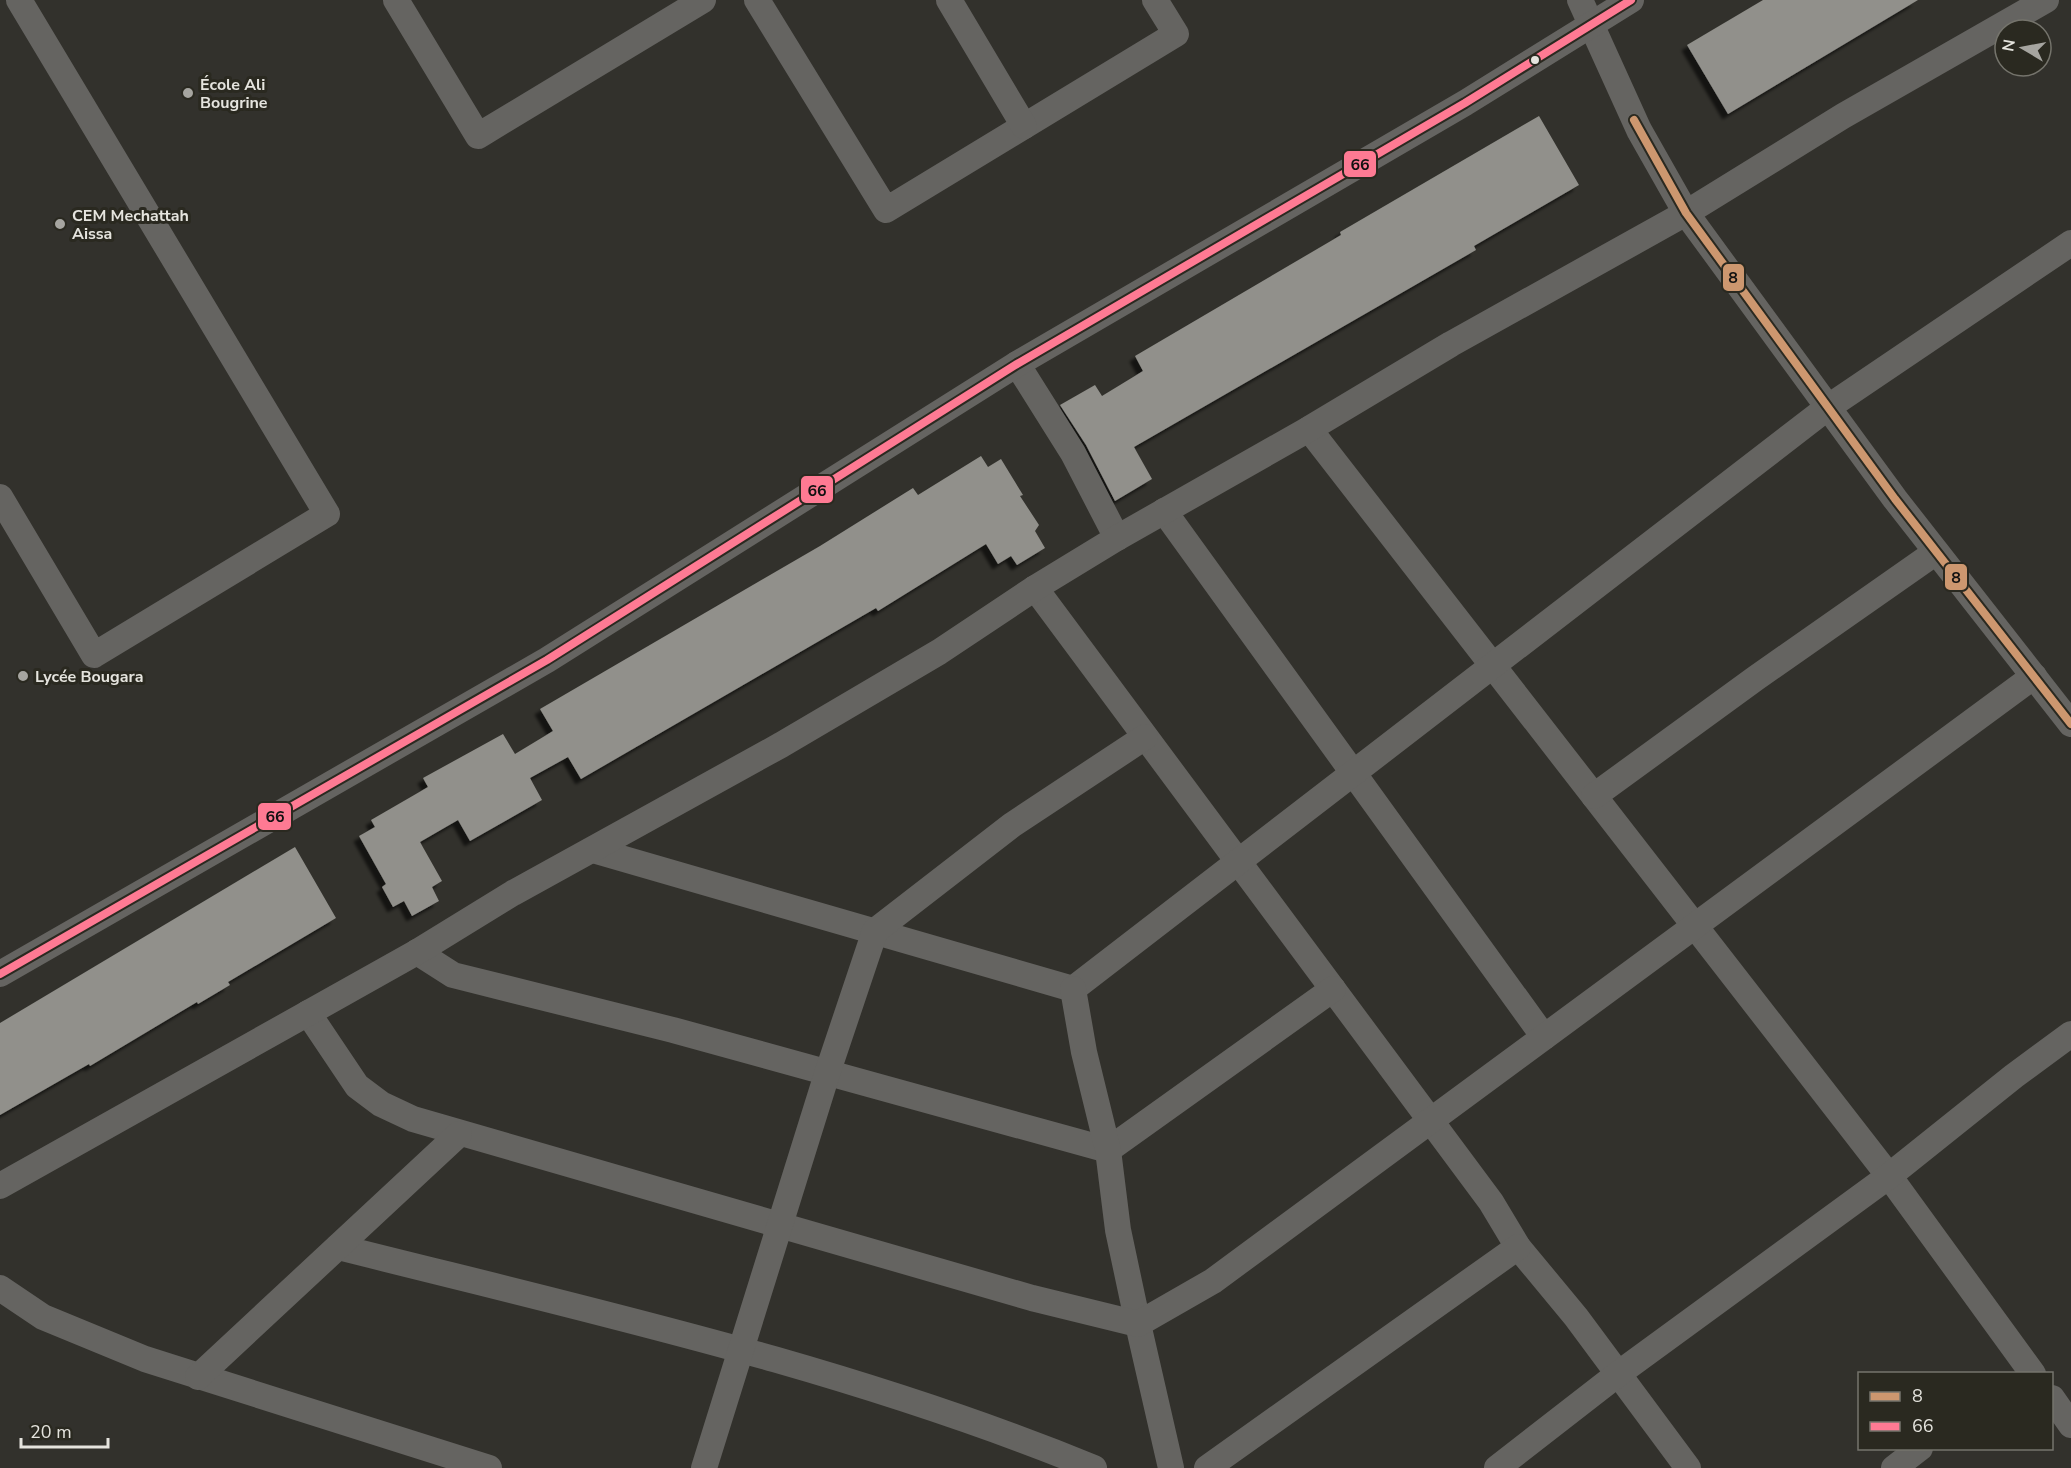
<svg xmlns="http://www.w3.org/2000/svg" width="2071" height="1468" viewBox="0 0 2071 1468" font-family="'Nunito Sans',sans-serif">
<defs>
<filter id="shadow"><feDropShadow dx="-5.5" dy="5.5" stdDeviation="1.5" flood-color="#0009"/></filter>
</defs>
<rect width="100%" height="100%" fill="#32312c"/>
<g fill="#91908b" filter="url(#shadow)">
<polygon points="1763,0 1918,0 1728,114 1687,45"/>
<polygon points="1539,116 1579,185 1474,246 1476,250 1134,447 1152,479 1115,501 1086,445 1060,405 1095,385 1102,396 1143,371 1135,356 1341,235 1340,232"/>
<polygon points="981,456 988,467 1001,459 1023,495 1020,496 1039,525 1035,531 1045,548 1017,565 1011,556 998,564 986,544 878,611 876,608 581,779 568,757 530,778 542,800 470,841 458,820 420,842 442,881 432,887 439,901 412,916 404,901 393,907 382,887 386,884 359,836 375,827 371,820 428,787 423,778 503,734 515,754 553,731 540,709 820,546 913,488 918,495"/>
<polygon points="295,847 336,918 228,982 230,985 198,1004 197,1002 90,1066 89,1064 0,1115 0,1023"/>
</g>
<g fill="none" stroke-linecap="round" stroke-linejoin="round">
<g stroke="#656461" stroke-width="26">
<polyline points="396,0 478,136 703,0"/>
<polyline points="757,0 886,210 1176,34 1155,0"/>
<polyline points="949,0 1024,126"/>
<polyline points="1580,0 1639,130 1686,213 1895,499 2071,724"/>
<polyline points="1017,364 1073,453 1117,538"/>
<polyline points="1309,429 1889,1176 2033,1374"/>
<polyline points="0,497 94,655 327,514 19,0"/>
<polyline points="1164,511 1544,1037"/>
<polyline points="1035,588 1491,1202 1518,1247 1576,1317 1688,1468"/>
<polyline points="1594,796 1756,678 1936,552"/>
<polyline points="593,850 1073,989"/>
<polyline points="417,952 453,975 673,1030 1108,1150 1333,989"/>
<polyline points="0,974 547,660 1017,364 1465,103 1631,0"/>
<polyline points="1073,989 1827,408 2071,243"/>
<polyline points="1073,989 1084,1052 1108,1150 1118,1230 1138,1324 1171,1468"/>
<polyline points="308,1013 357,1086 381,1104 413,1119 1032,1298 1138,1324 1213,1281 2034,676"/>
<polyline points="0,1186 417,952 513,893 781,745 939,652 1035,588 1117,538 1309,429 1451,344 1686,213 1843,116 2046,0"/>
<path d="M338,1247C592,1311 850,1368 1094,1468"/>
<polyline points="0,1288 43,1317 145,1359 489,1468"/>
<polyline points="198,1377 459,1134"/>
<polyline points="2052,1398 2071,1425"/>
<polyline points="704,1468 827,1074 875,931 1012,825 1145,737"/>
<polyline points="1207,1468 1518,1247"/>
<polyline points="1497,1468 1618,1374 1889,1176 2014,1076 2071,1034"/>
<polyline points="1894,1468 1920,1448"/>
</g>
<defs>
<polyline id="bus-1" points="1634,120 1686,213 1895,499 2071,724"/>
<polyline id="bus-2" points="0,974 547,660 1017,364 1465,103 1631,0"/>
</defs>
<use href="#bus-1" stroke="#2a2920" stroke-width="12"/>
<use href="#bus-2" stroke="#2a2920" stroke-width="12"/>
<use href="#bus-1" stroke="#cd976f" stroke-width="8"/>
<use href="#bus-2" stroke="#fe7a93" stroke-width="8"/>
</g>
<circle fill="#e5e4de" stroke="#2a2920" stroke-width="2" cx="1535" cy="60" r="5"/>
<g fill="#a6a5a0" stroke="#2a2920" stroke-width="2">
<circle cx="188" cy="93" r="6"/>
<circle cx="60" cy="224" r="6"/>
<circle cx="23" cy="676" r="6"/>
</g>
<g text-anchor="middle" stroke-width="6" stroke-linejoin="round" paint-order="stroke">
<g font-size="16" font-weight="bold" fill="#e5e4de" stroke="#2a2920" text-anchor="start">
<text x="200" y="90">École Ali<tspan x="200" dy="18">Bougrine</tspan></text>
<text x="72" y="221">CEM Mechattah<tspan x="72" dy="18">Aissa</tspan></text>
<text x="35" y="682">Lycée Bougara</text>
</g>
</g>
<g stroke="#2a2920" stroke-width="2">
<rect x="1343" y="150" width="34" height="28" rx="6" fill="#fe7a93"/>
<rect x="1722" y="263" width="23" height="29" rx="6" fill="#cd976f"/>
<rect x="800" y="475" width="34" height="29" rx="6" fill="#fe7a93"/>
<rect x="1944" y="563" width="24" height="28" rx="6" fill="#cd976f"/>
<rect x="257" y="802" width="35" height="29" rx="6" fill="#fe7a93"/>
</g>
<g font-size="16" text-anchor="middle" font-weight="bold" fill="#111">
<text x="1360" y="170">66</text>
<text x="1733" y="283">8</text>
<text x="817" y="496">66</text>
<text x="1956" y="583">8</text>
<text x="275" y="822">66</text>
</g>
<rect x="1858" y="1372" width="195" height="78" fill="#2a2920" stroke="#75746c" stroke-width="1.5"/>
<rect x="1870" y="1392" width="30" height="9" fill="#cd976f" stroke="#75746c" stroke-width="1.5"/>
<text x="1912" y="1402" font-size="18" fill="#e5e4de">8</text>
<rect x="1870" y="1422" width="30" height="9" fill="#fe7a93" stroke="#75746c" stroke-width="1.5"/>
<text x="1912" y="1432" font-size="18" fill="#e5e4de">66</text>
<g transform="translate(2023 48) rotate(280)"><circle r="28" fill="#2a2920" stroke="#75746c" stroke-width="1.5"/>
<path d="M0-4.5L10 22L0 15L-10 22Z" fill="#a6a5a0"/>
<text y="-9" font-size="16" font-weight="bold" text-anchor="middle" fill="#e5e4de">N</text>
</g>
<path d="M21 1438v9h87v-9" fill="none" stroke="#e5e4de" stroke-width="3"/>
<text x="30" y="1438" font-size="18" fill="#e5e4de" stroke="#2a2920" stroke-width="4.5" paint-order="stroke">20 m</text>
</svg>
